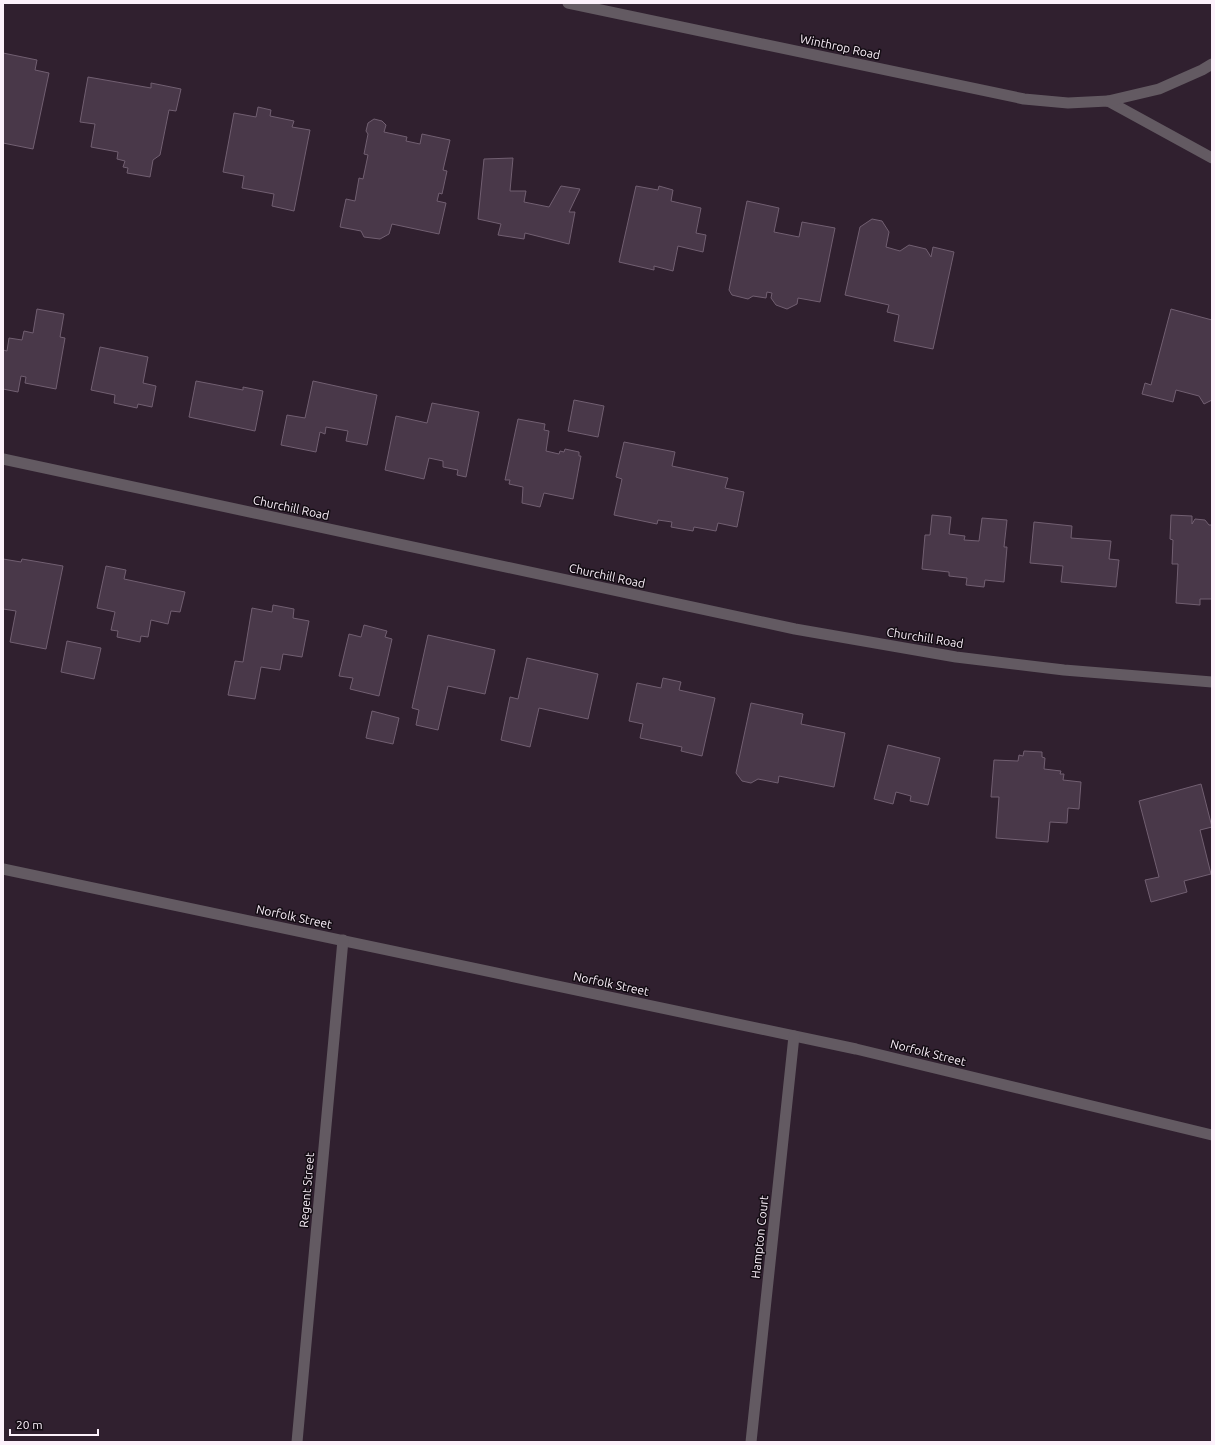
<svg xmlns="http://www.w3.org/2000/svg" width="1215" height="1445" viewBox="0 0 1215 1445" font-family="Ubuntu,sans-serif">
<rect width="100%" height="100%" fill="#30202f"/>
<g fill="#493849" stroke="#715f71">
<polygon points="3,53 37,60 35,70 49,73 33,149 3,143"/>
<polygon points="88,77 151,88 151,83 181,89 176,111 169,110 160,155 153,160 150,177 127,173 128,168 123,167 125,161 117,159 118,152 91,147 95,124 80,122"/>
<polygon points="258,107 271,110 270,116 294,121 292,127 310,130 294,211 272,206 274,194 242,188 244,176 223,172 234,113 256,117"/>
<polygon points="374,119 382,121 386,125 384,132 407,137 406,141 420,144 422,134 450,140 443,170 447,171 442,194 439,193 437,201 446,203 439,234 392,224 389,234 380,239 364,237 361,231 340,227 346,199 355,201 359,178 363,179 368,155 364,154 368,134 366,131 368,123"/>
<polygon points="513,158 510,191 526,191 524,202 549,207 561,186 580,189 569,212 575,212 569,244 525,233 524,239 498,235 501,224 478,219 484,159"/>
<polygon points="636,186 658,190 659,186 673,190 671,201 701,208 696,233 706,235 703,252 678,246 673,271 654,266 654,270 619,262"/>
<polygon points="747,201 779,208 774,232 799,237 802,222 835,228 820,302 798,298 797,304 787,309 776,305 771,298 772,293 767,292 766,298 753,296 748,299 732,295 729,290"/>
<polygon points="872,219 882,221 889,232 886,247 900,251 909,245 926,249 931,257 933,247 954,252 933,349 894,341 899,315 887,312 889,305 845,295 860,227"/>
<polygon points="37,309 64,314 60,337 65,338 56,389 25,383 26,377 21,376 18,392 3,389 3,350 7,351 9,338 22,340 24,331 33,333"/>
<polygon points="1171,309 1212,320 1212,400 1204,404 1199,396 1176,390 1173,402 1142,394 1145,383 1151,385"/>
<polygon points="100,347 148,357 143,383 156,386 152,407 138,404 137,408 114,403 115,395 91,390"/>
<polygon points="196,381 243,390 243,387 263,391 255,431 189,417"/>
<polygon points="313,381 377,395 367,445 346,441 348,431 326,427 325,434 320,432 316,452 281,445 287,415 305,418"/>
<polygon points="574,400 604,406 598,437 568,431"/>
<polygon points="432,403 479,412 466,477 457,475 458,470 443,467 443,461 429,458 424,479 385,470 396,416 427,423"/>
<polygon points="518,419 545,424 544,430 549,431 546,451 559,454 560,451 564,452 565,449 579,452 579,456 581,456 573,499 544,493 540,507 522,503 523,487 509,484 510,480 505,480"/>
<polygon points="624,442 675,452 672,466 728,478 725,488 744,492 737,527 718,523 716,531 694,527 693,531 671,527 672,522 658,520 657,524 614,515 622,479 616,477"/>
<polygon points="932,515 951,517 949,534 965,536 964,540 979,541 982,518 1007,520 1004,547 1007,547 1004,582 985,580 984,587 966,585 967,578 949,576 949,572 922,569 925,535 930,535"/>
<polygon points="1171,515 1192,516 1192,524 1195,519 1205,520 1209,525 1212,525 1212,599 1200,599 1200,605 1176,603 1178,564 1172,564 1173,540 1170,539"/>
<polygon points="1034,522 1072,526 1071,538 1111,541 1109,559 1119,560 1116,587 1061,582 1063,566 1030,563"/>
<polygon points="3,559 21,562 22,559 63,566 46,649 10,642 16,611 3,609"/>
<polygon points="106,566 126,570 124,579 185,592 180,612 171,611 168,624 151,620 148,637 141,636 140,642 117,637 118,631 111,630 115,612 97,608"/>
<polygon points="273,605 294,609 293,618 309,621 302,657 283,654 280,670 261,667 255,699 228,695 235,661 243,662 252,608 272,612"/>
<polygon points="364,625 387,631 385,637 392,639 379,696 350,689 353,678 339,676 349,634 361,637"/>
<polygon points="428,635 495,650 485,694 448,686 438,730 416,725 419,710 412,708"/>
<polygon points="67,641 101,648 94,679 61,672"/>
<polygon points="527,658 598,674 588,719 539,708 530,747 501,740 510,697 518,699"/>
<polygon points="663,678 681,682 679,690 715,698 702,756 681,751 682,747 640,738 643,724 629,721 637,683 661,688"/>
<polygon points="751,703 803,714 801,724 845,733 834,787 779,776 778,783 758,779 751,783 742,781 736,773"/>
<polygon points="372,711 399,718 393,744 366,738"/>
<polygon points="888,745 940,758 928,805 910,801 911,796 896,792 893,804 874,799"/>
<polygon points="1024,751 1042,752 1042,757 1045,758 1044,769 1061,771 1060,774 1064,774 1063,780 1081,782 1079,809 1068,808 1067,823 1050,822 1048,842 996,838 999,797 991,797 994,760 1018,761 1019,755 1023,756"/>
<polygon points="1201,784 1212,827 1200,830 1211,874 1184,881 1187,892 1151,902 1145,880 1159,877 1139,801"/>
</g>
<g fill="none" stroke-linecap="round" stroke-linejoin="round">
<g stroke="#635a62" stroke-width="11">
<polyline points="568,3 1024,99 1068,103 1108,101 1212,158"/>
<polyline points="1108,101 1159,89 1202,70 1212,64"/>
<polyline points="3,459 795,629 956,657 1064,670 1212,682"/>
<polyline points="3,869 856,1049 1212,1135"/>
<polyline points="297,1442 343,940"/>
<polyline points="751,1442 794,1036"/>
</g>
</g>
<g text-anchor="middle" stroke-width="3" stroke-linejoin="round" paint-order="stroke">
<g font-size="12" fill="#fcf1fb" stroke="#130c13">
<text transform="translate(840 47) rotate(12)" y="4">Winthrop Road</text>
<text transform="translate(291 508) rotate(12)" y="4">Churchill Road</text>
<text transform="translate(607 576) rotate(12)" y="4">Churchill Road</text>
<text transform="translate(925 638) rotate(9)" y="4">Churchill Road</text>
<text transform="translate(294 917) rotate(12)" y="4">Norfolk Street</text>
<text transform="translate(611 984) rotate(12)" y="4">Norfolk Street</text>
<text transform="translate(928 1053) rotate(14)" y="4">Norfolk Street</text>
<text transform="translate(307 1190) rotate(-85)" y="4">Regent Street</text>
<text transform="translate(760 1237) rotate(-84)" y="4">Hampton Court</text>
</g>
</g>
<rect width="1215" height="1445" fill="none" stroke="#fcf1fb" stroke-width="8"/>
<path d="M10 1429v6h88v-6" fill="none" stroke="#fcf1fb" stroke-width="2"/>
<text x="16" y="1429" font-size="12" fill="#fcf1fb" stroke="#130c13" stroke-width="3" paint-order="stroke">20 m</text>
</svg>
